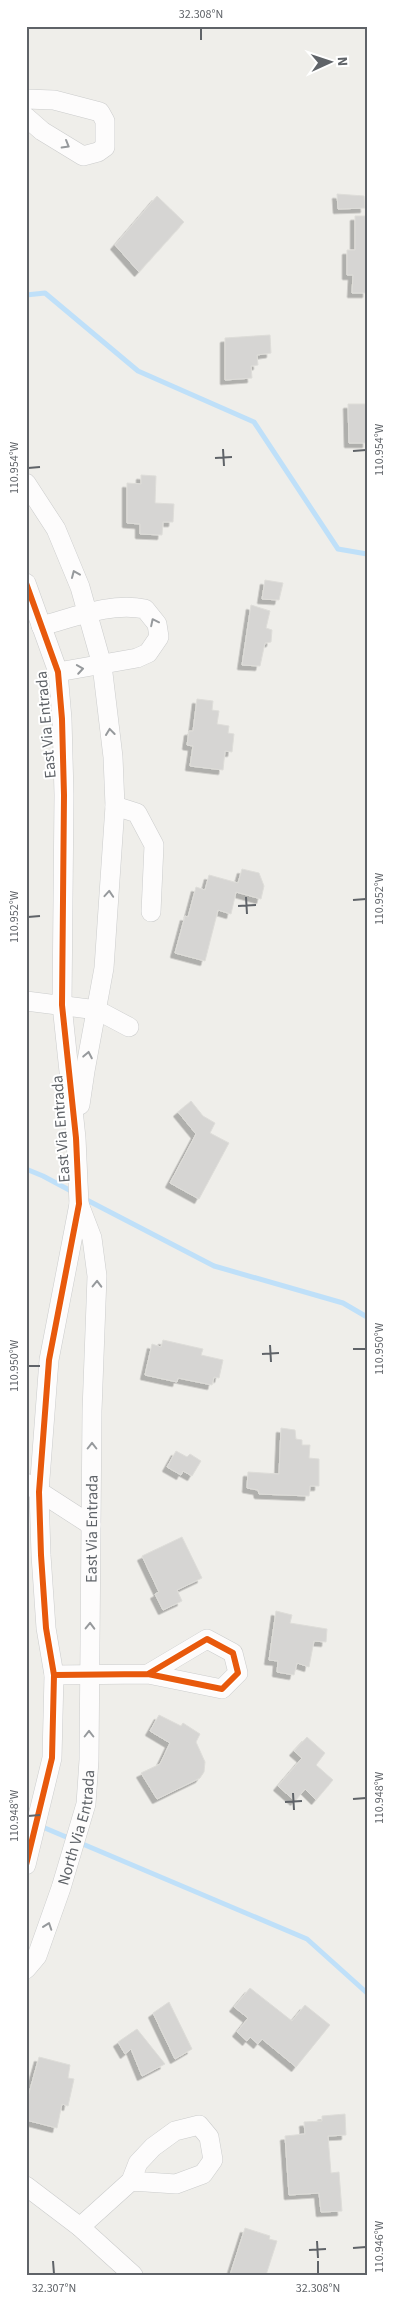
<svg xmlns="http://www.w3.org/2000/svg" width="393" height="2301" viewBox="0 0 393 2301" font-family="'Source Sans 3',sans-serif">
<defs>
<filter id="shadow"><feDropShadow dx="-4.5" dy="4.5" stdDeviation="0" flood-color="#0004"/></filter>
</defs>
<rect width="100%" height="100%" fill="#efeeea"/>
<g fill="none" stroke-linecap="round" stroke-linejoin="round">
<g stroke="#bfe0f9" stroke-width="5">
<polyline points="26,295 45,293 138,371 254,422 338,549 367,554"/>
<polyline points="26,1169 43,1176 73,1192"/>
<polyline points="83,1198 214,1266 343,1303 367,1317"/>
<polyline points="26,1820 307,1939 367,1993"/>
</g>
</g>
<g fill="#d6d5d3" stroke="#deddd9" filter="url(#shadow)">
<polygon points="337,194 364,196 365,208 338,209"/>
<polygon points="157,196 184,222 139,272 115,245"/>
<polygon points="355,216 367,216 367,293 352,293 353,275 347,275 347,250 355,250"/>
<polygon points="270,335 271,353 257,355 258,365 251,366 252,378 225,380 225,338"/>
<polygon points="348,404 367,404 367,443 349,443"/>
<polygon points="141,475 156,476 155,503 174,504 173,522 163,522 162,535 140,534 140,524 127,523 127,483 141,484"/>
<polygon points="265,580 283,583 279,600 262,599"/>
<polygon points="251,605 270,611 266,628 272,630 271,642 265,643 260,666 242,665"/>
<polygon points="197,699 213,701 212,710 219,711 217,724 229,726 228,733 234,734 232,752 225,751 223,770 190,766 193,746 187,745 189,731 193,731"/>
<polygon points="242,869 259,873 264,886 261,899 236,892 231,914 218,910 205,961 175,953 185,916 188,917 196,887 205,890 209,875 238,883"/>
<polygon points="191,1101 203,1116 215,1123 210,1133 229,1143 199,1199 170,1183 196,1134 178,1112"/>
<polygon points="163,1340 203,1349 201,1355 223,1360 219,1378 214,1377 212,1385 178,1378 177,1382 145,1375 152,1344 161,1347"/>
<polygon points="281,1428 295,1430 296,1439 302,1440 302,1445 310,1445 309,1458 319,1459 319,1486 310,1486 309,1496 259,1494 258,1490 247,1488 248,1472 279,1474"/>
<polygon points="176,1451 187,1457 190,1454 201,1461 192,1476 183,1471 181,1475 167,1467"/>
<polygon points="182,1537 202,1578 177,1590 182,1601 163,1610 155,1594 159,1592 142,1556"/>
<polygon points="276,1611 292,1615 290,1623 327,1629 326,1642 314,1641 309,1667 297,1663 294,1675 277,1672 278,1661 269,1660"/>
<polygon points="159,1715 181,1726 183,1723 200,1734 196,1742 205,1762 204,1772 200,1778 157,1799 141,1773 160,1764 170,1743 150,1731"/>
<polygon points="307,1737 325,1753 316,1765 333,1780 316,1800 305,1789 295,1801 278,1786 302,1758 294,1751"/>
<polygon points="250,1988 292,2021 305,2005 330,2025 296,2067 262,2039 258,2044 250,2037 247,2041 237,2032 248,2018 234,2007"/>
<polygon points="169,2002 192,2049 175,2059 153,2013"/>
<polygon points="137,2029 165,2064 142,2076 131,2049 125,2054 118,2042"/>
<polygon points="39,2057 70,2065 68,2078 74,2079 68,2106 62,2104 57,2128 26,2120 26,2104"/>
<polygon points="345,2114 346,2135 328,2136 331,2173 339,2172 342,2211 321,2212 319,2193 289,2195 285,2136 305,2134 304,2122 322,2121 322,2116"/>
<polygon points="245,2228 270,2236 269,2239 277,2241 266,2275 230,2275"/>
</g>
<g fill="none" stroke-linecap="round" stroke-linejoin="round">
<defs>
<g id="street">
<polyline points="26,99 54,100 100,112 105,121 105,147 98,152 83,156 42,131 26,117"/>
<polyline points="26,483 56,529 80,587 102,665 113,757 115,806 104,968 85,1071 80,1105"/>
<polyline points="26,583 58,672 62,719 64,795 62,1005 76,1138 79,1204 49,1360 39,1492 41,1555 46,1628 54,1675 52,1758 26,1865"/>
<path d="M41,626C75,617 111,602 145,609L157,624L159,637L148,653L137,658L58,672"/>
<polyline points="115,806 137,813 154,845 151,912"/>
<polyline points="26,1001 97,1010 129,1027"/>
<polyline points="26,1483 91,1525"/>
<polyline points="54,1675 148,1674 222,1689 238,1673 233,1653 207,1639 148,1674"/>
<path id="s1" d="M26,1969L37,1956L61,1888L86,1804L89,1760L92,1411L97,1276L92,1238L79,1204"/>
<polyline points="26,2186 80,2227 133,2275"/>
<polyline points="80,2227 131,2181 138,2163 153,2147 175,2131 199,2125 209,2137 213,2160 203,2174 176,2184 131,2181"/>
</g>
</defs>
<use href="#street" stroke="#cbcccc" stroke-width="20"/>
<use href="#street" stroke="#fdfcfc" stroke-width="19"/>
<defs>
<g id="cycleway">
<polyline points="26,583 58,672 62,719 64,795 62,1005 76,1138 79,1204 49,1360 39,1492 41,1555 46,1628 54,1675 52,1758 26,1865"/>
<polyline points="54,1675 148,1674 222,1689 238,1673 233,1653 207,1639 148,1674"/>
</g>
</defs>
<use href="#cycleway" stroke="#fff" stroke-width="9"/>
<use href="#cycleway" stroke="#e8590c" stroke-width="6"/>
</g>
<defs><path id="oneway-chevron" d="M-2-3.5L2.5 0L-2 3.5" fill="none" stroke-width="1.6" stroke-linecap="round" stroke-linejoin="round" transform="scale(1.25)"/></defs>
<g stroke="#96999c">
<use href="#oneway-chevron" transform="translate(66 145) rotate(30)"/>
<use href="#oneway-chevron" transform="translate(75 574) rotate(-113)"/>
<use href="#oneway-chevron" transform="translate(154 622) rotate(-116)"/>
<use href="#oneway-chevron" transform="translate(80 669) rotate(-9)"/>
<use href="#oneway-chevron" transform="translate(110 732) rotate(-97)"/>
<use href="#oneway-chevron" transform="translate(109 894) rotate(-86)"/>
<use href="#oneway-chevron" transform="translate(88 1055) rotate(-79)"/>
<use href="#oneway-chevron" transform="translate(97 1284) rotate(-89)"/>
<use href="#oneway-chevron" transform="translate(92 1446) rotate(-90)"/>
<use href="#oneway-chevron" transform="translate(90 1626) rotate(-89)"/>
<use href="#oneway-chevron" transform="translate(89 1734) rotate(-90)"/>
<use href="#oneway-chevron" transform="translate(48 1926) rotate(-71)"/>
</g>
<path fill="none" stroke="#5f6368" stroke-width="2" d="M201,28V40M223,449L224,466M353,451L366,450M215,458L232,457M28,468L40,467M246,897L247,914M353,900L366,899M238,906L256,905M28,917L40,916M270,1345L271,1362M353,1349H366M262,1354L279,1353M28,1366H40M293,1793L294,1810M353,1799L366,1798M285,1802L302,1801M28,1816L40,1815M317,2241L318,2258M353,2248L366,2247M309,2250L326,2249M53,2261L54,2274M318,2261V2274"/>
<g text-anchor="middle" stroke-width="4" stroke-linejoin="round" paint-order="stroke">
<g font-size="16" fill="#5f6368" stroke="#fff">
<text transform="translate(45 725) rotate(-95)" y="6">East Via Entrada</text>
<text transform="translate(60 1129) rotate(-94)" y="6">East Via Entrada</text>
<text dy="6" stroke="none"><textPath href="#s1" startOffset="452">East Via Entrada</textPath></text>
<text dy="6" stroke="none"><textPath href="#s1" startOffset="152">North Via Entrada</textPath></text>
</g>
</g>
<rect width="393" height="2301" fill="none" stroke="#ffffff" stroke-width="55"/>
<g transform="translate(330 62) rotate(87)" stroke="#ffffff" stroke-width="4" paint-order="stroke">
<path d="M0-4L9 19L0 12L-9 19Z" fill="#5f6368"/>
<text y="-8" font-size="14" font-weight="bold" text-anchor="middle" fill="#5f6368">N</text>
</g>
<rect x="28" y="28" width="338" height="2246" fill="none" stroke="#5f6368" stroke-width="2"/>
<g font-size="12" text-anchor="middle" fill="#5f6368">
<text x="201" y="18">32.308°N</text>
<text transform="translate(379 450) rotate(-90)" y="4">110.954°W</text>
<text transform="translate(14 468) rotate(-90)" y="4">110.954°W</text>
<text transform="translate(379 899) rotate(-90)" y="4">110.952°W</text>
<text transform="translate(14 917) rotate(-90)" y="4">110.952°W</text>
<text transform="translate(379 1349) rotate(-90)" y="4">110.950°W</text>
<text transform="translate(14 1366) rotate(-90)" y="4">110.950°W</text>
<text transform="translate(379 1798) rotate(-90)" y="4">110.948°W</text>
<text transform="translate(14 1816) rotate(-90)" y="4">110.948°W</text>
<text transform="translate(379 2247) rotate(-90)" y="4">110.946°W</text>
<text x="54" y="2292">32.307°N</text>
<text x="318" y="2292">32.308°N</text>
</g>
</svg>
